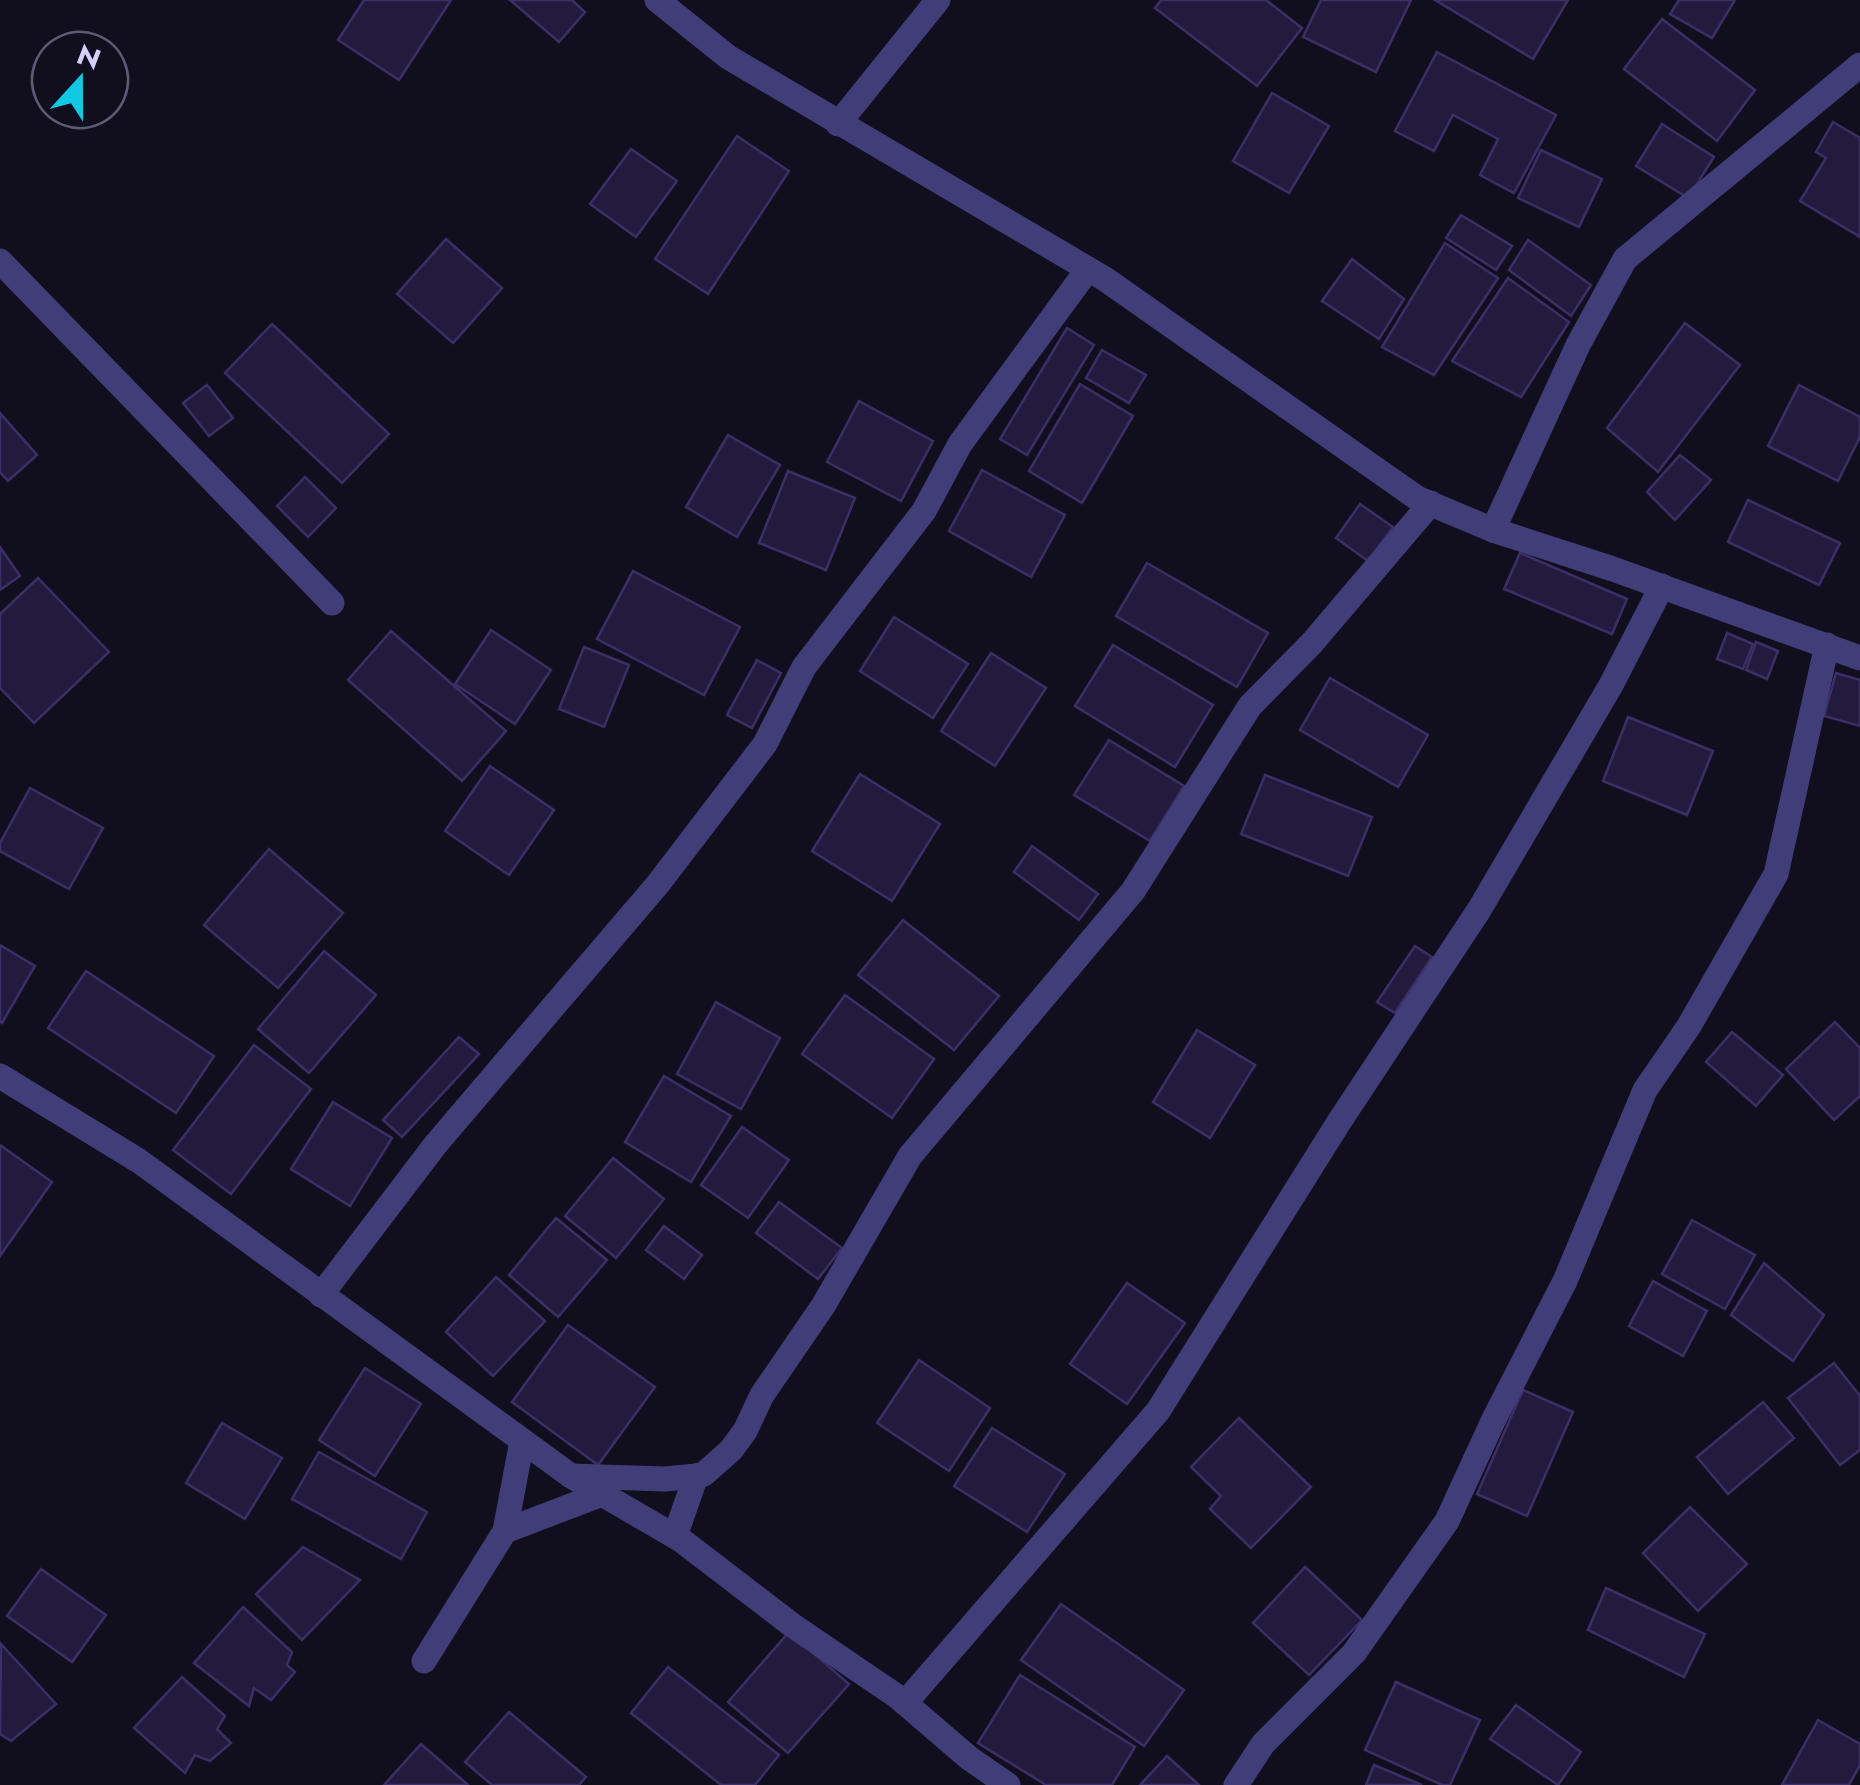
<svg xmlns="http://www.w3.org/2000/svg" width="1860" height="1785" viewBox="0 0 1860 1785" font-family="Jost,sans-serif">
<rect width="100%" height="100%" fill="#110e1e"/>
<g fill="#231b3d" stroke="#3c2f67" stroke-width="2.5">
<polygon points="364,0 451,0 399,80 338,40"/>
<polygon points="510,0 572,0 585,12 559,42"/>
<polygon points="1161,0 1266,0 1302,28 1257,86 1155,8"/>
<polygon points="1321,0 1411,0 1376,72 1303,37"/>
<polygon points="1435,0 1568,0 1533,59"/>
<polygon points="1679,0 1735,0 1712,38 1670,14"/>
<polygon points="1662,19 1755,90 1717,141 1624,69"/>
<polygon points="1437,52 1556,115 1514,193 1480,175 1498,139 1453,115 1434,151 1395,131"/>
<polygon points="1272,93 1329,126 1289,193 1233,161"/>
<polygon points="1833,122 1860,138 1860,237 1800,201 1826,158 1816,152"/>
<polygon points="1662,124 1714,157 1688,198 1636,166"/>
<polygon points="737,136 789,171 708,294 655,259"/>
<polygon points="631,149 677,181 636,237 590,204"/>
<polygon points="1541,150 1602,179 1579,227 1518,198"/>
<polygon points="1461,215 1512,246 1496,270 1446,238"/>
<polygon points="446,239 502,288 453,343 397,294"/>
<polygon points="1528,240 1591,285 1571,316 1509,270"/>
<polygon points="1445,243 1498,278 1434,375 1382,347"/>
<polygon points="1352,259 1404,299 1379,339 1322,301"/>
<polygon points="1508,278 1569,322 1521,397 1452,361"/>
<polygon points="1685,323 1740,365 1658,472 1607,428"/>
<polygon points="272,324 389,434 342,483 225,373"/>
<polygon points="1067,328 1094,345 1027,455 1000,439"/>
<polygon points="1102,350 1146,375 1129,403 1086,378"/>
<polygon points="1080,384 1133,416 1082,503 1029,471"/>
<polygon points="207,385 233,418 209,436 183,403"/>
<polygon points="1799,385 1860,417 1860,437 1838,481 1768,446"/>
<polygon points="859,401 933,441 901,501 827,462"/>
<polygon points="0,413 37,455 8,481 0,472"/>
<polygon points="728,435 780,465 737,537 686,507"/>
<polygon points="1680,455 1711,480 1675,520 1647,492"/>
<polygon points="982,470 1065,515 1031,577 949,531"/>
<polygon points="788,471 855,498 826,570 759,543"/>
<polygon points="305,477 336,508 308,537 277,506"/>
<polygon points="1748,500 1840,543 1819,585 1728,542"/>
<polygon points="1360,504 1393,527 1368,561 1336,538"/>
<polygon points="0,547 20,576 0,590"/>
<polygon points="1520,553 1627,599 1612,634 1504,589"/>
<polygon points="1147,563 1268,633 1237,687 1116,616"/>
<polygon points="633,571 740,627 704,695 597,639"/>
<polygon points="38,578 109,652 34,723 0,688 0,614"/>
<polygon points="894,617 968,664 933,718 860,671"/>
<polygon points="491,630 551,670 515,724 455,684"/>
<polygon points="391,631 506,731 462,781 348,680"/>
<polygon points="1727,633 1753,644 1743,669 1717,659"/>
<polygon points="1756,642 1778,651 1767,679 1746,670"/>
<polygon points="1113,645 1213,705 1175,767 1075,706"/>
<polygon points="584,647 629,665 604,727 559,709"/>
<polygon points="991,653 1046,688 995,766 941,731"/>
<polygon points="757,660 781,673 752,728 727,715"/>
<polygon points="1836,673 1860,680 1860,726 1824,716"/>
<polygon points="1330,678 1428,735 1398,787 1300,730"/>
<polygon points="1628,717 1713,751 1687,815 1603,781"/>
<polygon points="1109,740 1184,786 1150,841 1074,795"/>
<polygon points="490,766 554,810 509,875 445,831"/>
<polygon points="860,774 940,824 892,901 812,851"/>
<polygon points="1265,775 1372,817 1348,876 1241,834"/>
<polygon points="30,788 103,828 69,889 0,851 0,843"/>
<polygon points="1032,846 1098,894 1079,920 1014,872"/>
<polygon points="269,849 343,913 278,988 204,925"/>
<polygon points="903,920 999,996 954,1050 858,975"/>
<polygon points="0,945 35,966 2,1023 0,1021"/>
<polygon points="1415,946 1432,957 1395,1013 1377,1002"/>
<polygon points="324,951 376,995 309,1073 258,1029"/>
<polygon points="86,971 214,1056 176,1113 48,1028"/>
<polygon points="845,995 934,1059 892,1118 802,1054"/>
<polygon points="716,1002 780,1038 741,1109 677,1074"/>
<polygon points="1835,1022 1860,1048 1860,1096 1834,1120 1786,1069"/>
<polygon points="1197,1030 1255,1065 1210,1138 1153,1102"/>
<polygon points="1732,1032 1783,1075 1756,1106 1706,1062"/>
<polygon points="459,1037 479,1054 402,1137 383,1120"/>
<polygon points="254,1045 311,1089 231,1194 173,1150"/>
<polygon points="664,1076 731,1116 691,1182 625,1142"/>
<polygon points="333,1102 392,1138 350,1206 291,1169"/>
<polygon points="742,1127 789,1160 748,1218 701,1185"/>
<polygon points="0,1145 52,1182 0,1256"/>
<polygon points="613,1158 664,1199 616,1258 565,1216"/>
<polygon points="779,1202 842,1248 818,1279 756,1233"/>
<polygon points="556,1218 607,1260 558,1317 509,1275"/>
<polygon points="1692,1220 1755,1255 1725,1309 1662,1274"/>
<polygon points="664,1226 702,1255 684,1279 646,1250"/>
<polygon points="1764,1263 1824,1315 1793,1361 1731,1315"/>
<polygon points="496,1277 545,1321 493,1376 446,1332"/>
<polygon points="1653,1281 1707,1311 1683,1356 1629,1326"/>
<polygon points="1127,1283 1185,1323 1127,1404 1070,1364"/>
<polygon points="568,1325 655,1387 598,1465 512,1402"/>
<polygon points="919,1360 990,1408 949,1471 877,1423"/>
<polygon points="1834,1363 1860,1396 1860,1450 1840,1465 1788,1398"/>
<polygon points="365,1368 421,1404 375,1476 319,1440"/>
<polygon points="1523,1390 1573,1412 1527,1516 1477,1494"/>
<polygon points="1763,1402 1794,1438 1728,1494 1697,1457"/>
<polygon points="1239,1418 1311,1487 1251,1548 1210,1509 1221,1496 1191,1467"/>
<polygon points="222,1423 282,1458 245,1519 186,1483"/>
<polygon points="992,1428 1065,1474 1027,1532 954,1486"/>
<polygon points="319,1452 427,1512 401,1559 292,1499"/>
<polygon points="1690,1507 1747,1564 1698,1611 1643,1553"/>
<polygon points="303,1547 360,1580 302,1640 256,1594"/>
<polygon points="1305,1567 1362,1620 1309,1675 1253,1623"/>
<polygon points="41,1569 106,1615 72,1662 7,1616"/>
<polygon points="1606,1588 1705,1634 1684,1677 1588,1630"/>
<polygon points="1061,1604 1184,1690 1144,1746 1021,1660"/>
<polygon points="243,1607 292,1652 287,1665 295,1672 271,1700 254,1688 249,1706 194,1663"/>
<polygon points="789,1632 849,1684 788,1753 728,1702"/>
<polygon points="1,1644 56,1704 11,1741 0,1734"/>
<polygon points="668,1667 779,1755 755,1785 721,1785 631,1713"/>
<polygon points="1020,1675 1135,1747 1112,1785 1046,1785 978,1743"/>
<polygon points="182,1677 225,1716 217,1729 231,1743 210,1761 195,1755 185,1773 134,1728"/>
<polygon points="1396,1682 1480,1720 1450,1785 1442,1785 1365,1750"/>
<polygon points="1516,1705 1581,1752 1558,1785 1490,1739"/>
<polygon points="509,1712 586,1777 579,1785 492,1785 465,1762"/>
<polygon points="1818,1720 1860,1744 1860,1765 1849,1785 1782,1785"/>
<polygon points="421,1744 468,1785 384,1785"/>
<polygon points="1167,1756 1199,1785 1140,1785"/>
<polygon points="1374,1765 1422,1785 1366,1785"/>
</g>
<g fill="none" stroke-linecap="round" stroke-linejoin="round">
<g stroke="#413d79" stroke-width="25">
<polyline points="838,124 938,0"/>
<polyline points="0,261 332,603"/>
<polyline points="1493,530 1578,345 1625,259 1860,65"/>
<polyline points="0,1076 139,1161 571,1476 681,1540 792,1625 898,1697 969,1758 1008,1785"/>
<polyline points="321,1295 436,1144 658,884 765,744 804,667 924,511 960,444 1088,269"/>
<polyline points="571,1476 665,1479 696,1476 704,1474 731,1450 745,1431 762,1395 823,1306 910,1156 1133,891 1250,706 1312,643 1431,503"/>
<polyline points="505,1531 602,1494"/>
<polyline points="675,1536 696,1476"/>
<polyline points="424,1661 505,1531 522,1441"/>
<polyline points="905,1703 1158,1411 1339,1122 1479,910 1611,685 1662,586"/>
<polyline points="1236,1785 1263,1744 1354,1653 1447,1521 1494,1419 1565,1281 1645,1090 1689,1026 1776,874 1827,645"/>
</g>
<polyline stroke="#413d79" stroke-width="25" points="657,0 728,57 1105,279 1417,498 1493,530 1613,569 1860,658"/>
</g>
<g transform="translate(80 80) rotate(21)"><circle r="48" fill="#110e1e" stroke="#5f5b76" stroke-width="2.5"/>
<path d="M0-8L18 38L0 25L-18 38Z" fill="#13c8e3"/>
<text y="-15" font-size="28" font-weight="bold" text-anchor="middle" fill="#d5cffb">N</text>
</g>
</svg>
